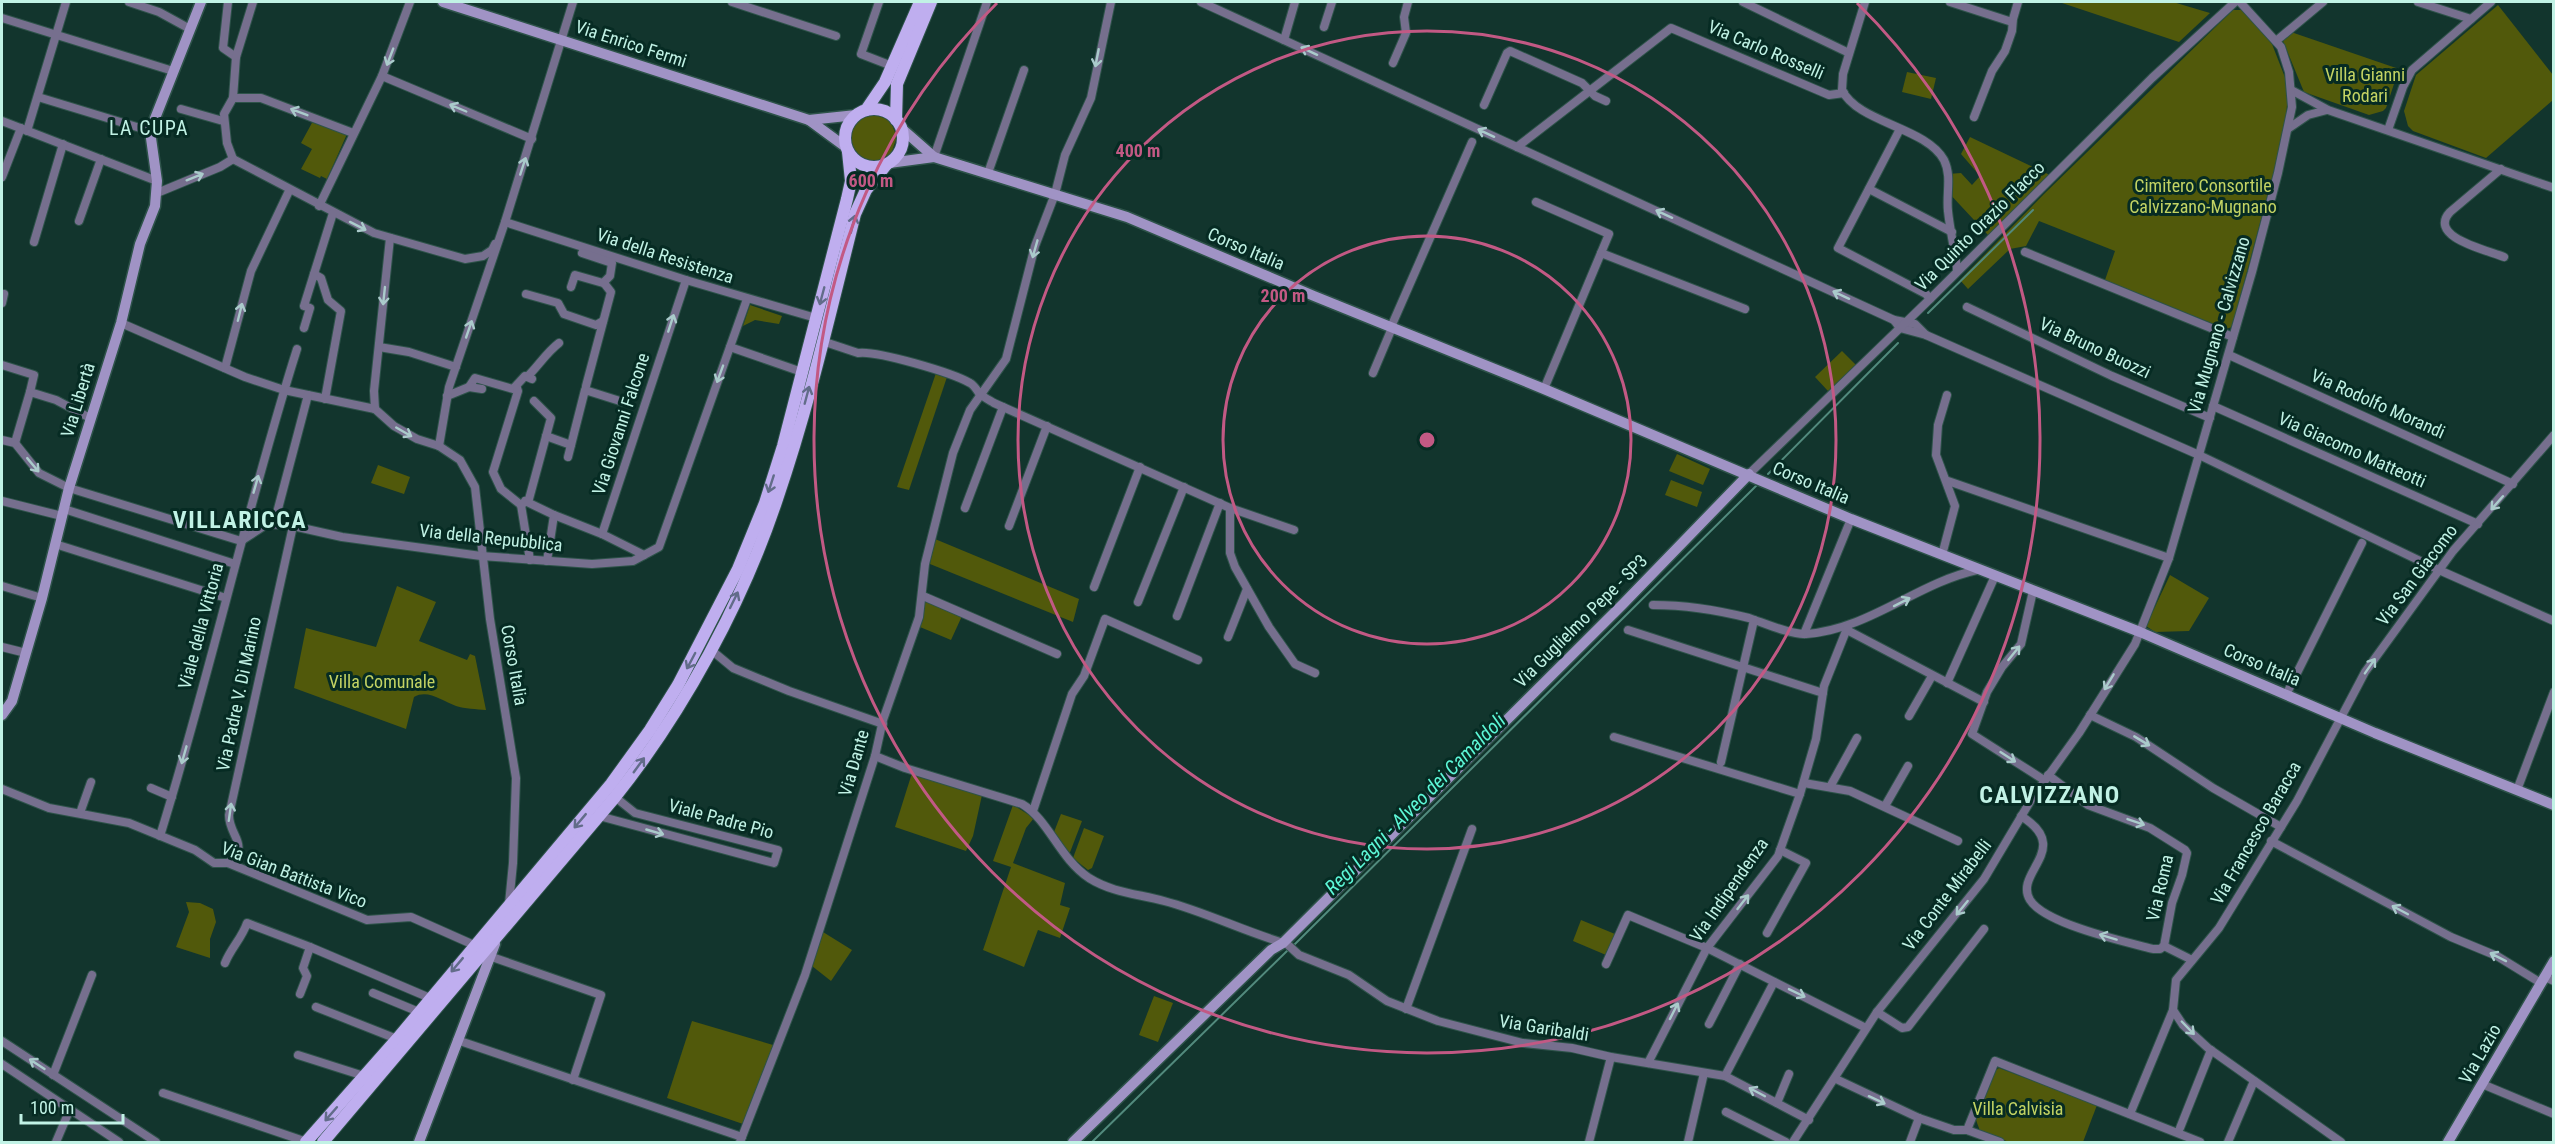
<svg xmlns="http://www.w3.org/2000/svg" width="2555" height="1144" viewBox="0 0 2555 1144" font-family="'Roboto Condensed',sans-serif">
<rect width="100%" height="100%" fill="#12352d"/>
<g fill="#51590b">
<polygon points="2059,2 2173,2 2210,13 2179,42"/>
<polygon points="2498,5 2553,75 2553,100 2486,158 2413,131 2408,126 2404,111 2416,75"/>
<polygon points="2233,10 2243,10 2272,44 2286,80 2288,96 2284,134 2232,327 2226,329 2105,280 2115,251 2039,221 2026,246 2010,249 1968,289 1960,280 2044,194"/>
<polygon points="2291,32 2399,69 2386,108 2383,111 2369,115 2304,92 2283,41"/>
<polygon points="1907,72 1936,78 1931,99 1902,92"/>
<path d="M873,114L890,120L897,137L891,154L875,162C844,160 843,119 873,114Z"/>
<polygon points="313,121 347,134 327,179 321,176 320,178 301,169 312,149 301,143"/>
<polygon points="1970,137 2050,175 1988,235 1947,191 1948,174 1961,173 1972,185 1980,176 1961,154"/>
<polygon points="750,305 782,316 779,324 755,320 743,326"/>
<polygon points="1842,351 1856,365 1828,391 1815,377"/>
<polygon points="936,373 947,377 909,490 897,487"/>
<polygon points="1677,454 1710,469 1703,485 1669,471"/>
<polygon points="378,465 410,477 404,494 371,483"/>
<polygon points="1671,480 1702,492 1697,507 1665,495"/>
<polygon points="935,539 1079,599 1073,622 930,564"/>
<polygon points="2170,575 2209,598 2189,631 2155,632 2146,626"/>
<path d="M397,586L436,602L419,641L467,660L470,654L475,656L486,710C476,709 465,709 456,706C442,701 428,689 414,697L406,729L294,688L306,628L376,647Z"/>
<polygon points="925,601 962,616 951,640 920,627"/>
<polygon points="912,773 982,795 973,836 966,851 895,827"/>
<polygon points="1013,805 1034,818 1026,828 1013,863 1065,883 1060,905 1070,908 1060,938 1038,930 1024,967 983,950 1011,867 993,861"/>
<polygon points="1061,814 1082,821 1069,855 1054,832"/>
<polygon points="1084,828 1104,836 1092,868 1088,870 1073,858"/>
<polygon points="186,902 200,903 213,909 216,922 210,939 210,958 176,947 189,912"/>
<polygon points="1581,920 1615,934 1606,955 1573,941"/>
<polygon points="823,932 852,950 831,981 812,966"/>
<polygon points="1154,996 1173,1003 1158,1042 1139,1035"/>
<polygon points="692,1021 773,1045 743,1124 667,1098"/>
<polygon points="1999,1068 2097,1105 2083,1142 2009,1142 1980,1131 1976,1120 1977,1114 1996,1070"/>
</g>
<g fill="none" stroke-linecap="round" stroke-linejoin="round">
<g stroke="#528a7d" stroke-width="2">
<polyline points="1928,313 2033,210"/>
<polyline points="1768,474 1898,343"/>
<polyline points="1293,946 1757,485"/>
<polyline points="1092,1142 1288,950"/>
</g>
<defs>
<g id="street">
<polyline points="129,2 159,12 190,29"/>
<polyline points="228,2 223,48 236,57"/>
<polyline points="732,2 836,36"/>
<polyline points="879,2 861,54 892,66"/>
<polyline points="1201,2 1894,320 1915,324 1926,335"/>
<polyline points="1743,2 1849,53"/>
<path d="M1865,2L1843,74L1842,90C1858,123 1926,127 1944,160C1952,176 1946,194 1948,211C1950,231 1955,250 1957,270"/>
<polyline points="1950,2 2012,22"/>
<polyline points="2418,2 2471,19"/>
<polyline points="2,18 173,71"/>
<polyline points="1324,27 1332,2"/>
<polyline points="1284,40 1295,2"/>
<polyline points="2276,41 2323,2"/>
<polyline points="1393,63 1406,33 1404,17 1408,2"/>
<polyline points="382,76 532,139"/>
<polyline points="2293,91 2328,110 2554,188"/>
<polyline points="38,97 150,131"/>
<polyline points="233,98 261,98 353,133"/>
<polyline points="1484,105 1507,53 1510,51 1582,83 1595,96 1606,101"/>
<polyline points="181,109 223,121"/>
<polyline points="1974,117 1992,71 2005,51 2012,31 2013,19 2018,2"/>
<polyline points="2,121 157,181"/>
<polyline points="2289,128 2308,115 2327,110"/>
<polyline points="1900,129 1838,248 1926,294 1930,299"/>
<polyline points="2388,130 2403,87 2412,70 2491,2"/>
<polyline points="27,131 66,2"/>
<polyline points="1517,147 1671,28 1829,95 1844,93"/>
<polyline points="934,157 987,2"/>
<polyline points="233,159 374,233 465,259 483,256 492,250 495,244"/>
<polyline points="233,159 227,143 224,114 233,98 236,57 253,2"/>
<path d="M2501,169L2450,212C2427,237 2487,250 2504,257"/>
<polyline points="988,173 1024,70"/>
<polyline points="2,177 21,128"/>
<polyline points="1869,189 1952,232"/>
<polyline points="157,193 220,167 233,159"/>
<polyline points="1536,202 1609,234 1544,389"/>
<polyline points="319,206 382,76 410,2"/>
<polyline points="79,221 101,159"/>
<polyline points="505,222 686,280 816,318"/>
<polyline points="34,242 63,144"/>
<polyline points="2025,252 2233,337"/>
<polyline points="1601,253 1745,309"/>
<polyline points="314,274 321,278 328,300 341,311 325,399"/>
<polyline points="571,287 575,275 603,283 610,276 612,263 582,253"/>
<polyline points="526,294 558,303 564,314 596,325 603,321"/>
<polyline points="2,303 4,294"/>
<polyline points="1967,307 2112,376 2210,418"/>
<polyline points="1894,320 1900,328 1926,335 2199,455 2439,570 2554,621"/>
<polyline points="121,323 245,377 284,390 375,409"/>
<polyline points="1391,327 1472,142"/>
<polyline points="304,328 310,308 304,306 333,213"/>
<path d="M822,341L858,353C876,350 953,373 970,383C974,385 976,389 979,393C983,397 989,400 994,403L1230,508L1294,530"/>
<polyline points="379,347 409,352 456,367"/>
<polyline points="730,347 802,372"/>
<polyline points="2229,355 2513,484"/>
<polyline points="2,365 34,375 30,392 56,400 90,418"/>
<polyline points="225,368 251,271 289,191"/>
<polyline points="1373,373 1392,328"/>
<path d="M528,376C539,365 547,352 559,343"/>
<polyline points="586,386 611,292 604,283"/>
<polyline points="469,387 475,378 513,389 525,376 532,379"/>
<polyline points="517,388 518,391 493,472 501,489 521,505"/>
<polyline points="447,396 469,387 482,389"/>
<polyline points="2213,406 2478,524"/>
<polyline points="375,409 394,426 417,439 439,446 460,460 475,487 490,619 516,778 513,863 509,904"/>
<polyline points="375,409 374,391 390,238"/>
<polyline points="546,436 571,445"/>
<polyline points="2,440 15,443 39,473 69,488 241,541 267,524 293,526 342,537 481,556 592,564 633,561 659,547 747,299"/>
<polyline points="15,443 30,392"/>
<polyline points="439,446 449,387 505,222 573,2"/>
<polyline points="568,457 585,390 623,402"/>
<polyline points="1749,474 1930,299 2152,78 2235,2"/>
<polyline points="1948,481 2169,558"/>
<polyline points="2,501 62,516"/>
<polyline points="525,501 554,515 547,561"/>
<polyline points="965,508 1003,407"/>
<polyline points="1230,508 1230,553 1235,567 1269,627 1295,664 1315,673"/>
<polyline points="64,509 235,564"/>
<polyline points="249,513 267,524"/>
<polyline points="554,515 602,534"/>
<polyline points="274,524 308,395"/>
<polyline points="1009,526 1047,426"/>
<polyline points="55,544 226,598"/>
<polyline points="644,555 602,534 686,280"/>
<polyline points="1942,555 1955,506 1936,455 1938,425 1947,395"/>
<polyline points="530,560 521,505 529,499 551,418 534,401"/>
<polyline points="2,586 42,598"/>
<polyline points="1094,587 1140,467"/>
<polyline points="2033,591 2021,644 2002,667 1987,692 1972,734 2044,780"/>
<polyline points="923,596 1057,654"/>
<polyline points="1138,602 1184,487"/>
<path d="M1653,605C1686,605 1717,610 1749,618C1764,623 1791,635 1806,634C1870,629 1917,583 1977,570"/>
<polyline points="1177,616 1220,503"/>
<polyline points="1628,630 1823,693"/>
<polyline points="1847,630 1984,702"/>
<polyline points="1804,634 1851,519"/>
<polyline points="1228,637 1247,589"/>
<polyline points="2,647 26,653"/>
<polyline points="710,649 733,668 789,691 883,724"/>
<polyline points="1947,683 1995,576"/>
<polyline points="2287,693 2362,543"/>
<polyline points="2090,715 2136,737 2213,788 2281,827"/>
<polyline points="1909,716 1932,676"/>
<polyline points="1614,737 1800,794"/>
<path d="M875,756L905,768L1022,804C1049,820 1059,858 1089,878C1113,893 1139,894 1164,901C1206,912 1245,932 1287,944L1299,955L1349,975L1387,1001L1438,1021L1523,1043L1572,1048L1611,1057L1725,1076L1809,1120"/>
<polyline points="1721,762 1754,620"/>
<polyline points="2048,775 2088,805 2150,828 2185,850 2187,853 2182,875 2172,903 2164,946"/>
<polyline points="1804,783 1850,791 1958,841"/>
<polyline points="1830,787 1857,738"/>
<polyline points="151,788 172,797"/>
<polyline points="2,789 49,808 129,823 195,850 214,863 228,863 367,920 411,917 474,945"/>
<polyline points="2517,790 2554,692"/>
<polyline points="1885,806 1908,766"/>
<polyline points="1033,811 1072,694 1084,676 1105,619 1198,660"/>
<polyline points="80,813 91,782"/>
<polyline points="599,816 774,863 778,850 635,813 615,797"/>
<path d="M2021,816C2074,849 2013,872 2030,900C2045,924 2126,942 2153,949H2160L2164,946"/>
<path d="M160,836C210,675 246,510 297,349"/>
<polyline points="2271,841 2451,937 2497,956 2541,983"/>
<path d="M228,863C251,844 229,837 229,815L293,526"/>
<polyline points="1767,933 1806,863 1780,850"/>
<polyline points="2164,946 2192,960"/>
<polyline points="489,956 601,995 573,1080"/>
<path d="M225,963C231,948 242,938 247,923L310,947"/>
<polyline points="1606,964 1628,915 1707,948 1866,1028"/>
<polyline points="2545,977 2554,981"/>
<polyline points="373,993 419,1012"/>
<polyline points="300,994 307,976 303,968 310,947 430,998"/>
<polyline points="316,1007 397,1039"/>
<polyline points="1406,1009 1472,829"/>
<polyline points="1877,1012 1902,1028 1908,1027 1984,929"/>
<polyline points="1709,1024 1740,964"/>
<polyline points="457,1040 742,1137"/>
<polyline points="2,1041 156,1142"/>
<polyline points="298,1055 364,1076"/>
<polyline points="1648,1063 1707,948 1778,856 1800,794 1816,739 1824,686 1848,626"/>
<polyline points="2,1064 119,1142"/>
<polyline points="53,1075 92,975"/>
<polyline points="1725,1076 1774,982"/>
<polyline points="1836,1079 1919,1118 1954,1130 1967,1130 2000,1142"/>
<polyline points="2482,1084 2554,1114"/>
<polyline points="163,1093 307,1142"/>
<polyline points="1777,1103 1789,1074"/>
<polyline points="1726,1112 1786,1142"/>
<polyline points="2130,1114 2173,1010"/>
<polyline points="2180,1128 2211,1050"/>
<polyline points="1967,1130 1995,1061 2200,1142"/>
<polyline points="56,1142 70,1109"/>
<polyline points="740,1142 805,975 875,756 883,720 919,617 925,564 953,453 970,410 1006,359 1035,246 1055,194 1065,155 1091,98 1111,2"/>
<polyline points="1589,1142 1611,1057"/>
<polyline points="1688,1142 1704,1073"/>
<polyline points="1793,1142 1877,1012 1984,879 2031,800 2079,733 2135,644 2169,558 2252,272 2278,173 2292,107 2289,72 2281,47 2240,2"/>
<polyline points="1910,1142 1919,1118"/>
<polyline points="2228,1142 2254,1081"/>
<polyline points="2341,1142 2208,1048 2183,1025 2173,1010 2176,980 2219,928 2297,801 2365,672 2453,551 2554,435"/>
</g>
<g id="secondary">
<polyline points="443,2 809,120 847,148"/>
<polyline points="809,120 856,115"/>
<polyline points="901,128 934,157 1127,217 1314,296 1544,389 1851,519 2140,632 2375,733 2554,805"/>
<polyline points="889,163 934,157"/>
<polyline points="2,715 12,701 42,598 69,488 121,323 140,244 155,206 157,181 150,131 201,2"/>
<polyline points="419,1142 495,944"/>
<polyline points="1073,1142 1271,950 1283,943 1623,604 1749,474"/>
<polyline points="2448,1142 2554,961"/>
</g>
<g id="primary">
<circle cx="874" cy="138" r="29"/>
<polyline points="866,110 885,82 920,2"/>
<polyline points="896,120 897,84 931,2"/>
<polyline points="306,1142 397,1039 611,784 650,730 678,685 738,569 765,503 783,446 847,199 851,181 848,152"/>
<path d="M323,1142L615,797C683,712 743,602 777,499C809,406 831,309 855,214L866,190L886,165"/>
</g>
</defs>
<use href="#street" stroke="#2e534a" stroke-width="10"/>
<use href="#secondary" stroke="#2e534a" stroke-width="13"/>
<use href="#primary" stroke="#2e534a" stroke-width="14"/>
<use href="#street" stroke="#766f8e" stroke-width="8"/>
<use href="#secondary" stroke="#a093c5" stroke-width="10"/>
<use href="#primary" stroke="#bfaeef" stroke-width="12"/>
</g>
<defs><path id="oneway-shaft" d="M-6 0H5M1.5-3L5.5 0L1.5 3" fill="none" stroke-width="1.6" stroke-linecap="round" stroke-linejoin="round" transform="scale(1.5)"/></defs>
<g stroke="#aacbcb">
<use href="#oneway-shaft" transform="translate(1309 51) rotate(-155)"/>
<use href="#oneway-shaft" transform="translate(390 57) rotate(111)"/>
<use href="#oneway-shaft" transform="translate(1097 58) rotate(101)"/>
<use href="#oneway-shaft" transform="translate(458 108) rotate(-157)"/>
<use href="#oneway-shaft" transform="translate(299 112) rotate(-159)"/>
<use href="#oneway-shaft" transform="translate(1486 133) rotate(-155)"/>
<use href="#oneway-shaft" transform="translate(523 166) rotate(-72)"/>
<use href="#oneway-shaft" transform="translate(195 177) rotate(-22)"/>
<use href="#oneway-shaft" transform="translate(1664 214) rotate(-155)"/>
<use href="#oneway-shaft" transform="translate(358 226) rotate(27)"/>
<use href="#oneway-shaft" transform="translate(1035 249) rotate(106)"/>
<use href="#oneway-shaft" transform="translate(1841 295) rotate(-155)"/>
<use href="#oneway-shaft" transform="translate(384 296) rotate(96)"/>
<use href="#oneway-shaft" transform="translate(240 312) rotate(-76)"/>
<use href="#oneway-shaft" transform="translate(671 323) rotate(-72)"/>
<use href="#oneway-shaft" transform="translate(469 329) rotate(-71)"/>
<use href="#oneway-shaft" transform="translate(720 374) rotate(110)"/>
<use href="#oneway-shaft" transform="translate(404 432) rotate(30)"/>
<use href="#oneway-shaft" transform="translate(33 465) rotate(50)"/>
<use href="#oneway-shaft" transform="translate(256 484) rotate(-74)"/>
<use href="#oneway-shaft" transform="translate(2497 503) rotate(131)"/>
<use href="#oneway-shaft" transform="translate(1902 602) rotate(-27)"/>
<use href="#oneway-shaft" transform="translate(2014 653) rotate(-51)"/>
<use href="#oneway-shaft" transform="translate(2370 666) rotate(-55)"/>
<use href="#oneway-shaft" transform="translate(2109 682) rotate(121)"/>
<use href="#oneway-shaft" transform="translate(2142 741) rotate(31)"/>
<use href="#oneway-shaft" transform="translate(184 755) rotate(106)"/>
<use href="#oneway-shaft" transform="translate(2008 757) rotate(33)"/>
<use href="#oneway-shaft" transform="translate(230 812) rotate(-82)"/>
<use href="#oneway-shaft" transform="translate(2136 822) rotate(19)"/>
<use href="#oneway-shaft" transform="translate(655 832) rotate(16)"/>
<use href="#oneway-shaft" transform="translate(1743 902) rotate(-52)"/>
<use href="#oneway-shaft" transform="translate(1962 908) rotate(129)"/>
<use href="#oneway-shaft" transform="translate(2400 910) rotate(-152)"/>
<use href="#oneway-shaft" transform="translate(2108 937) rotate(-163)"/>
<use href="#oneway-shaft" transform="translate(2498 957) rotate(-153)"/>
<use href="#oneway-shaft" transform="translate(1797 993) rotate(26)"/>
<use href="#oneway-shaft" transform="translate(1674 1011) rotate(-63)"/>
<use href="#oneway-shaft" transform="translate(2188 1028) rotate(46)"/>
<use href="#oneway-shaft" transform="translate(37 1064) rotate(-147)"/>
<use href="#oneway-shaft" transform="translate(1757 1092) rotate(-152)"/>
<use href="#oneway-shaft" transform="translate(1877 1100) rotate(25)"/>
</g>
<g stroke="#626c89">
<use href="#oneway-shaft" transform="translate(853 224) rotate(-76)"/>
<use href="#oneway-shaft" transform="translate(822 296) rotate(105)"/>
<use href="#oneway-shaft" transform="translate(807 395) rotate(-75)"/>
<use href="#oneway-shaft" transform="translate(771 484) rotate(108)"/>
<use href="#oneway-shaft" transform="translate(734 600) rotate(-64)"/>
<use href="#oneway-shaft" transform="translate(691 661) rotate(118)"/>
<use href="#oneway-shaft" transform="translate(639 765) rotate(-54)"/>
<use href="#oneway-shaft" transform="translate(580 821) rotate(130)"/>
<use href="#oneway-shaft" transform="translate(457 965) rotate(130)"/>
<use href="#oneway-shaft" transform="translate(331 1114) rotate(131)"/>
</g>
<g fill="none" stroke="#c25984" stroke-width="3">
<circle cx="1427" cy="440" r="204"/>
<circle cx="1427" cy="440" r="409"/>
<path d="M1857 3A613 613 0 1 1 997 3"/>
</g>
<g text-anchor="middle" stroke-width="6" stroke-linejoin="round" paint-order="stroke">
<g font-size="18" fill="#c1f2e5" stroke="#062b23">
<text transform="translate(631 44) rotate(18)" y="6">Via Enrico Fermi</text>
<text transform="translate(1766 50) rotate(23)" y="6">Via Carlo Rosselli</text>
<text transform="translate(1980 226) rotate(-45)" y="6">Via Quinto Orazio Flacco</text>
<text transform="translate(1246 249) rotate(23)" y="6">Corso Italia</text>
<text transform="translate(665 256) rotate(18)" y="6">Via della Resistenza</text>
<text transform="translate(2219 325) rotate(-74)" y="6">Via Mugnano - Calvizzano</text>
<text transform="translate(2095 348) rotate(25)" y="6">Via Bruno Buozzi</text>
<text transform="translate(78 400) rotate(-73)" y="6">Via Libertà</text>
<text transform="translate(2378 404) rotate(24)" y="6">Via Rodolfo Morandi</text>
<text transform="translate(621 424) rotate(-72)" y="6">Via Giovanni Falcone</text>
<text transform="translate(2352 450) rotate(24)" y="6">Via Giacomo Matteotti</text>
<text transform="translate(1811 483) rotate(23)" y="6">Corso Italia</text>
<text transform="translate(491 538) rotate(6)" y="6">Via della Repubblica</text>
<text transform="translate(2417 575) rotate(-53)" y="6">Via San Giacomo</text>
<text transform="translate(1581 621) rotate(-45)" y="6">Via Guglielmo Pepe - SP3</text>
<text transform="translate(201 626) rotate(-75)" y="6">Viale della Vittoria</text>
<text transform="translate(514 665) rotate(80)" y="6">Corso Italia</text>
<text transform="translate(2262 665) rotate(23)" y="6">Corso Italia</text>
<text transform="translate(239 694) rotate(-78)" y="6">Via Padre V. Di Marino</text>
<text transform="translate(854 763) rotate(-74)" y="6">Via Dante</text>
<text transform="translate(721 819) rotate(15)" y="6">Viale Padre Pio</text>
<text transform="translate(2256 833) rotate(-60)" y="6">Via Francesco Baracca</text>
<text transform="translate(294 875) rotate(21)" y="6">Via Gian Battista Vico</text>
<text transform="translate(2160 888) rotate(-77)" y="6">Via Roma</text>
<text transform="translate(1729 890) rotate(-55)" y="6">Via Indipendenza</text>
<text transform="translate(1947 895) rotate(-53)" y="6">Via Conte Mirabelli</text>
<text transform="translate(1544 1028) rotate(9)" y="6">Via Garibaldi</text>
<text transform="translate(2480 1054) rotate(-60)" y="6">Via Lazio</text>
</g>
<g font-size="18" fill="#c3d363" stroke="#062b23">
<text x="2365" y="81">Villa Gianni<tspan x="2365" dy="21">Rodari</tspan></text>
<text x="2203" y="192">Cimitero Consortile<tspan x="2203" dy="21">Calvizzano-Mugnano</tspan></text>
<text x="382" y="688">Villa Comunale</text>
<text x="2018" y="1115">Villa Calvisia</text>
</g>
<g font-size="20" letter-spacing="1.5" fill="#c1f2e5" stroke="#062b23">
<text x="149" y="135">LA CUPA</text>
</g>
<g font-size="20" font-style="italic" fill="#5df7d7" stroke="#062b23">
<text transform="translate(1415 804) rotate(-45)" y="7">Regi Lagni - Alveo dei Camaldoli</text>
</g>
<g font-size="24" font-weight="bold" letter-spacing="1.5" fill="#c1f2e5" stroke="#062b23">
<text x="240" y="528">VILLARICCA</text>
<text x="2050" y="803">CALVIZZANO</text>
</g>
</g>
<circle cx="1427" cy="440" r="9" fill="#c25984" stroke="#062b23" stroke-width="3"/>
<g font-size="18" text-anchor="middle" font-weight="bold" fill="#c25984" stroke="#062b23" stroke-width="6" stroke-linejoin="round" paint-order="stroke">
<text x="1138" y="157">400 m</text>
<text x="871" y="187">600 m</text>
<text x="1283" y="302">200 m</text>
</g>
<rect width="2555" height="1144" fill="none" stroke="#c1f2e5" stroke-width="6"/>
<path d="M21 1114v9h102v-9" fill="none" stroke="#c1f2e5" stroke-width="3"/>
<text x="30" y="1114" font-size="18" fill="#c1f2e5" stroke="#062b23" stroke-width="4.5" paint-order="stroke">100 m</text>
</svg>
